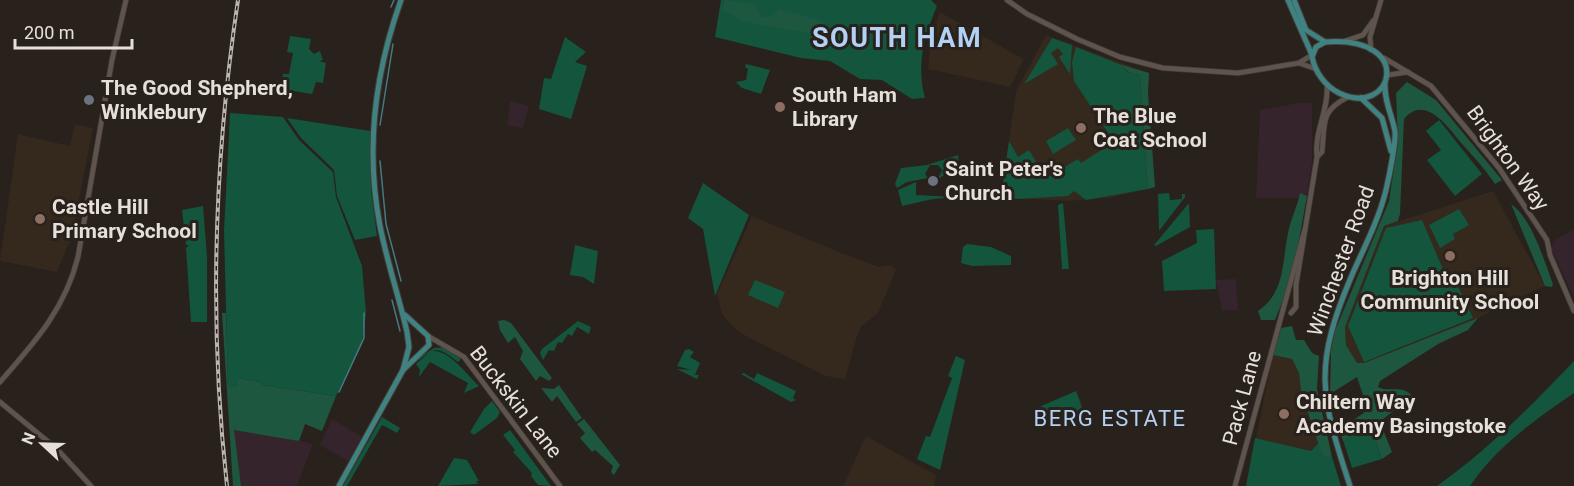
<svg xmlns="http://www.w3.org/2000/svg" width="1574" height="486" viewBox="0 0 1574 486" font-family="Roboto,sans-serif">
<rect width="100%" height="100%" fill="#29211b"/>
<g fill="#36242c">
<polygon points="510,101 529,106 523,128 507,125"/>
<polygon points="1298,103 1312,103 1312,163 1306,198 1256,198 1260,110"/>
<polygon points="1574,230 1574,298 1551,248 1556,239"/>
<polygon points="1236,279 1238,310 1222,310 1216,280"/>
<polygon points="332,419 362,437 348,461 320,445"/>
<polygon points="233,430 273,434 313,444 297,486 241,486"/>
</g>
<g fill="#35281d">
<polygon points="940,12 1024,59 1010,87 928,69 932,32"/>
<polygon points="1046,35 1149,73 1148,93 1155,187 1109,198 1068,201 1001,197 1016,91"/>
<polygon points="75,124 93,128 72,236 57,272 0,261 18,134 70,146"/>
<polygon points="1493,191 1545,286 1478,318 1364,363 1357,363 1346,345 1345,327 1384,226"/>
<polygon points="752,216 844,254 879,267 891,265 896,270 878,313 861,327 857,336 845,379 825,376 751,339 736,330 722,314 717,294"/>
<polygon points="1273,355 1292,359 1299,373 1301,392 1323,457 1247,482"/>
<polygon points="866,436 936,475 934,486 843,486"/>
</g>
<g fill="#13553d">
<path d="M721,0H931L937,6C924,37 916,65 925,98L912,99L882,80L860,79L830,61L801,58L715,37Z"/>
<polygon points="290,36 311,39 309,49 314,54 320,51 323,60 319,61 326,63 323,83 316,82 312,94 287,90 287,87 281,86 283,74 289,74 293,53 287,52"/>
<polygon points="565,37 586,52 575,62 587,66 571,119 539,109 544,78 551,79"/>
<polygon points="1052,38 1072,45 1070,74 1059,57 1063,54 1058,48 1051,53 1058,64 1024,84"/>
<polygon points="1076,47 1119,64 1129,73 1140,75 1148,189 1086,200 1074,191 1068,196 1018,199 1001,197 1009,141 1018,157 1029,150 1046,178 1078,159 1081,163 1114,142 1074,81 1072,62"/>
<polygon points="746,64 770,70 761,94 742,88 736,82 746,80 748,69 745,67"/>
<polygon points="230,113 283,117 299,140 333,172 336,197 362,266 366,312 362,344 336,396 262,385 260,382 238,378 238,387 228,387 224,231"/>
<polygon points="287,118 370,131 371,190 377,236 355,240 337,196 334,170 301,138"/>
<polygon points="1439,120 1482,174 1455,196 1427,160 1441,150 1426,131"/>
<polygon points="1068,128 1076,140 1053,154 1046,141"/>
<polygon points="958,155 959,166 938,179 942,170 938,165 930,165 925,174 928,178 907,182 897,188 895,184 901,168 927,165"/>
<polygon points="916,182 916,195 956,197 958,192 958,197 933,199 902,206 898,190"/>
<polygon points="703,183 749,215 715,296 703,229 688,218"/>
<polygon points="1169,193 1170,200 1182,199 1182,194 1185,194 1185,197 1159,231 1158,194"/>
<polygon points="1063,203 1069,269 1062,269 1058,205"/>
<polygon points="1189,203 1190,227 1156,246 1154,245"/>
<polygon points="203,206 207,256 207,322 191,322 186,248 189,245 186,245 182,210"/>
<polygon points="1459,209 1469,225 1453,234 1455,239 1440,248 1429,225"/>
<polygon points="1422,220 1448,281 1454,278 1473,318 1364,362 1348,326 1386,228"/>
<polygon points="1214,229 1216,289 1164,291 1162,261 1197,243 1196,230"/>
<polygon points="967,244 991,247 1011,256 1011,265 972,266 961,263 963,247"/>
<polygon points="575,245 598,251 594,284 583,277 570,275"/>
<polygon points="755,280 785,292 778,308 748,295"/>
<polygon points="578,321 591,327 589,334 577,327 572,336 568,334 562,343 558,342 554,351 549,350 543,360 540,353 542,349"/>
<path d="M444,347L461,359L458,362C450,356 441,348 432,351C450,350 466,374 479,386L464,393L468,383L430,362L419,377L420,370L416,364L430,352L415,363L413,362L434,348Z"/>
<polygon points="689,349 694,352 690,357 700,363 695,375 699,375 697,379 677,369 691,370 677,366 685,350"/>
<polygon points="956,356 965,360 940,470 917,459 926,436 930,437 952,378 948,376"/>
<path d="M1574,361V393C1536,419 1496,447 1470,486H1437C1488,450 1531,406 1574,361Z"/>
<polygon points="744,373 754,379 757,373 796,391 793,398 796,400 791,402 741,374"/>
<polygon points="1076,391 1084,411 1079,400 1083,411 1049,425 1041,406"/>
<polygon points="492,401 500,412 497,418 474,435 470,432 484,409"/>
<polygon points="382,417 400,428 397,433 382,425 347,486 343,486"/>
<polygon points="1370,424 1382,459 1352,468 1343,440"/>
<polygon points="510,430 551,486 538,485 531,476 532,473 513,452 515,450 503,435"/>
<polygon points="1255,438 1311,451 1319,443 1323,457 1332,457 1341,486 1246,486"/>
<polygon points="454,458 467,460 479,481 476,481 478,484 438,486"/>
</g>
<g fill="#1d5740">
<polygon points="725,0 756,4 761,17 770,17 780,9 822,21 829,30 836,30 835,38 762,25 743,21 722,10"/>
<polygon points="1119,64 1149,73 1148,93 1155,187 1148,189 1140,75 1130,73"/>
<path d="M1407,82L1436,100L1502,180L1495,184C1485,169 1474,157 1462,144C1449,128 1425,93 1404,119L1400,214L1398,221L1384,226L1345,327L1346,345L1357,363H1364L1478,318L1468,330L1438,344L1380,381L1378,387C1389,393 1403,384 1412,396L1382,420L1381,425L1392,452L1382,459L1370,424L1343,441L1339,430L1368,410L1357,377L1330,394L1331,350L1335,331L1389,201L1398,142L1396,93Z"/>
<path d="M1300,193L1307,196L1297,251L1285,295L1275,320H1261L1258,311C1285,293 1282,263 1288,233C1291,218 1297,208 1300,193Z"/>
<path d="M1511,204C1532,218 1544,261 1553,284L1552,287L1545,286Z"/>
<polygon points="222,313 226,313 228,387 238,387 238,378 260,382 262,385 336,396 322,431 305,424 299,441 234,430 241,486 233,486"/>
<polygon points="504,320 511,323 552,378 549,381 540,376 536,381 520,359 523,351 515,337 508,343 500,330 498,321"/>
<polygon points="1292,326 1296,340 1304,340 1312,353 1319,356 1317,389 1332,457 1323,457 1301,392 1299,373 1292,359 1273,355 1281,328"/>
<polygon points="559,385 582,418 576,422 557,396 552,402 541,388 554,389"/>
<polygon points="584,419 620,465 614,475 611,472 613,466 595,450 592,452 580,438 585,433 577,424"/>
</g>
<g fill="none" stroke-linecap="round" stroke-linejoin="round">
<g stroke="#457a85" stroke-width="1.5">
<polyline points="391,7 394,0"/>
<polyline points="380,125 393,44"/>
<polyline points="380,161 386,224 401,281"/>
<polyline points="392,300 400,331"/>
<polyline points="339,392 364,338 364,313"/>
</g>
<defs>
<g id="minor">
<polyline points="1007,0 1027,14 1077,39 1120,57 1163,68 1238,73 1299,63 1316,69"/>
<polyline points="1345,41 1363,35 1373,21"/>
<polyline points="1371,50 1370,37 1381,0"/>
<polyline points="1384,58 1431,86 1499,168 1547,240 1550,255 1574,311"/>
<polyline points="1299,63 1312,55"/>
<polyline points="1388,75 1408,72"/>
<path d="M1317,157L1322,152C1325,123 1320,111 1348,97"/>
<path d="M1291,313L1296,307V285L1317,157C1314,131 1329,110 1327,85"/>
<polyline points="428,336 464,357 560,486"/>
<path d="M0,382C35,342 65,309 78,257L112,60L126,0"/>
<polyline points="0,402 57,449 91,486"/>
<polyline points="1235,486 1305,229"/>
</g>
<g id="major">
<path d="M401,0C375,73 365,149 380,226C387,262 399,297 407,332L409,347L403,370"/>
<polyline points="1288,0 1312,55"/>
<polyline points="1294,0 1306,30 1325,42"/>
<path d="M1325,42C1417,35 1393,119 1339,93C1325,86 1315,72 1312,57L1316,47Z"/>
<polyline points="1361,98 1382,118 1391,151"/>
<polyline points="339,486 403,370 429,345 428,336 405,315"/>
<path d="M1350,486C1320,395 1313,366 1352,275C1364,248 1379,219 1386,190C1389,177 1396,143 1395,132C1392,114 1384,102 1385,83"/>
</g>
</defs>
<use href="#minor" stroke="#453e38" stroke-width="6"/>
<use href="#major" stroke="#453e38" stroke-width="7"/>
<use href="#minor" stroke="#5e544d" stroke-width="4.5"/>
<use href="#major" stroke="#3f8281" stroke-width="5"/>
<defs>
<path id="rail" d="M227,486C209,325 214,160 238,0"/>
</defs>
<use href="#rail" stroke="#bbb5b0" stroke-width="4"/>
<use href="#rail" stroke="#29211b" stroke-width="1.5" stroke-dasharray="4.5" stroke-linecap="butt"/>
</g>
<g fill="#6b7280" stroke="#29211b" stroke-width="2">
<circle cx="89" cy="100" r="6"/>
<circle cx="933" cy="181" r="6"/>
</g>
<g fill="#8d6e63" stroke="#29211b" stroke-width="2">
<circle cx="780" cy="107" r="6"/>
<circle cx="1081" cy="128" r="6"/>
<circle cx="40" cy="219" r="6"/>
<circle cx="1450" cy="256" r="6"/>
<circle cx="1284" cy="414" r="6"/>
</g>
<g text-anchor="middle" stroke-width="6" stroke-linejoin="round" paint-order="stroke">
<g font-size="21" font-weight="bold" fill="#e6e0db" stroke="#29211b" text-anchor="start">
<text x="101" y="95">The Good Shepherd,<tspan x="101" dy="24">Winklebury</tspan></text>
<text x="792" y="102">South Ham<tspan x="792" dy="24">Library</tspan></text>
<text x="1093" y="123">The Blue<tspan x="1093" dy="24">Coat School</tspan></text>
<text x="945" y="176">Saint Peter's<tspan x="945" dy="24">Church</tspan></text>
<text x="52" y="214">Castle Hill<tspan x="52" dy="24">Primary School</tspan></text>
<text x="1450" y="285" text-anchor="middle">Brighton Hill<tspan x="1450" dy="24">Community School</tspan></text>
<text x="1296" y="409">Chiltern Way<tspan x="1296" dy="24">Academy Basingstoke</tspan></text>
</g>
<g font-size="21" fill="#e6e0db" stroke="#29211b">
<text transform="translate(1508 158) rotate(54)" y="7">Brighton Way</text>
<text transform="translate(1341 261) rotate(-70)" y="7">Winchester Road</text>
<text transform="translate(1242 398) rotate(-75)" y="7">Pack Lane</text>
<text transform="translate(516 402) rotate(52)" y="7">Buckskin Lane</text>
</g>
<g font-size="22" letter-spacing="1.5" fill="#b2d1f5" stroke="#29211b">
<text x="1110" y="426">BERG ESTATE</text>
</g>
<g font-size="27" font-weight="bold" letter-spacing="1.5" fill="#b2d1f5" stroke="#29211b">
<text x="897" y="47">SOUTH HAM</text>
</g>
</g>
<g transform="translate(42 444) rotate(292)" stroke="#29211b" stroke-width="4.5" paint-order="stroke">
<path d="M0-4.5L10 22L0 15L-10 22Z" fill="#e6e0db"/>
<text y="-9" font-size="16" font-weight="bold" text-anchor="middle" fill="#e6e0db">N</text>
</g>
<path d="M15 39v9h117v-9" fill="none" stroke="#e6e0db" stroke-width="3"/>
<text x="24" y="39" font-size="18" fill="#e6e0db" stroke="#29211b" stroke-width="4.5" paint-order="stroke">200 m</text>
</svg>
